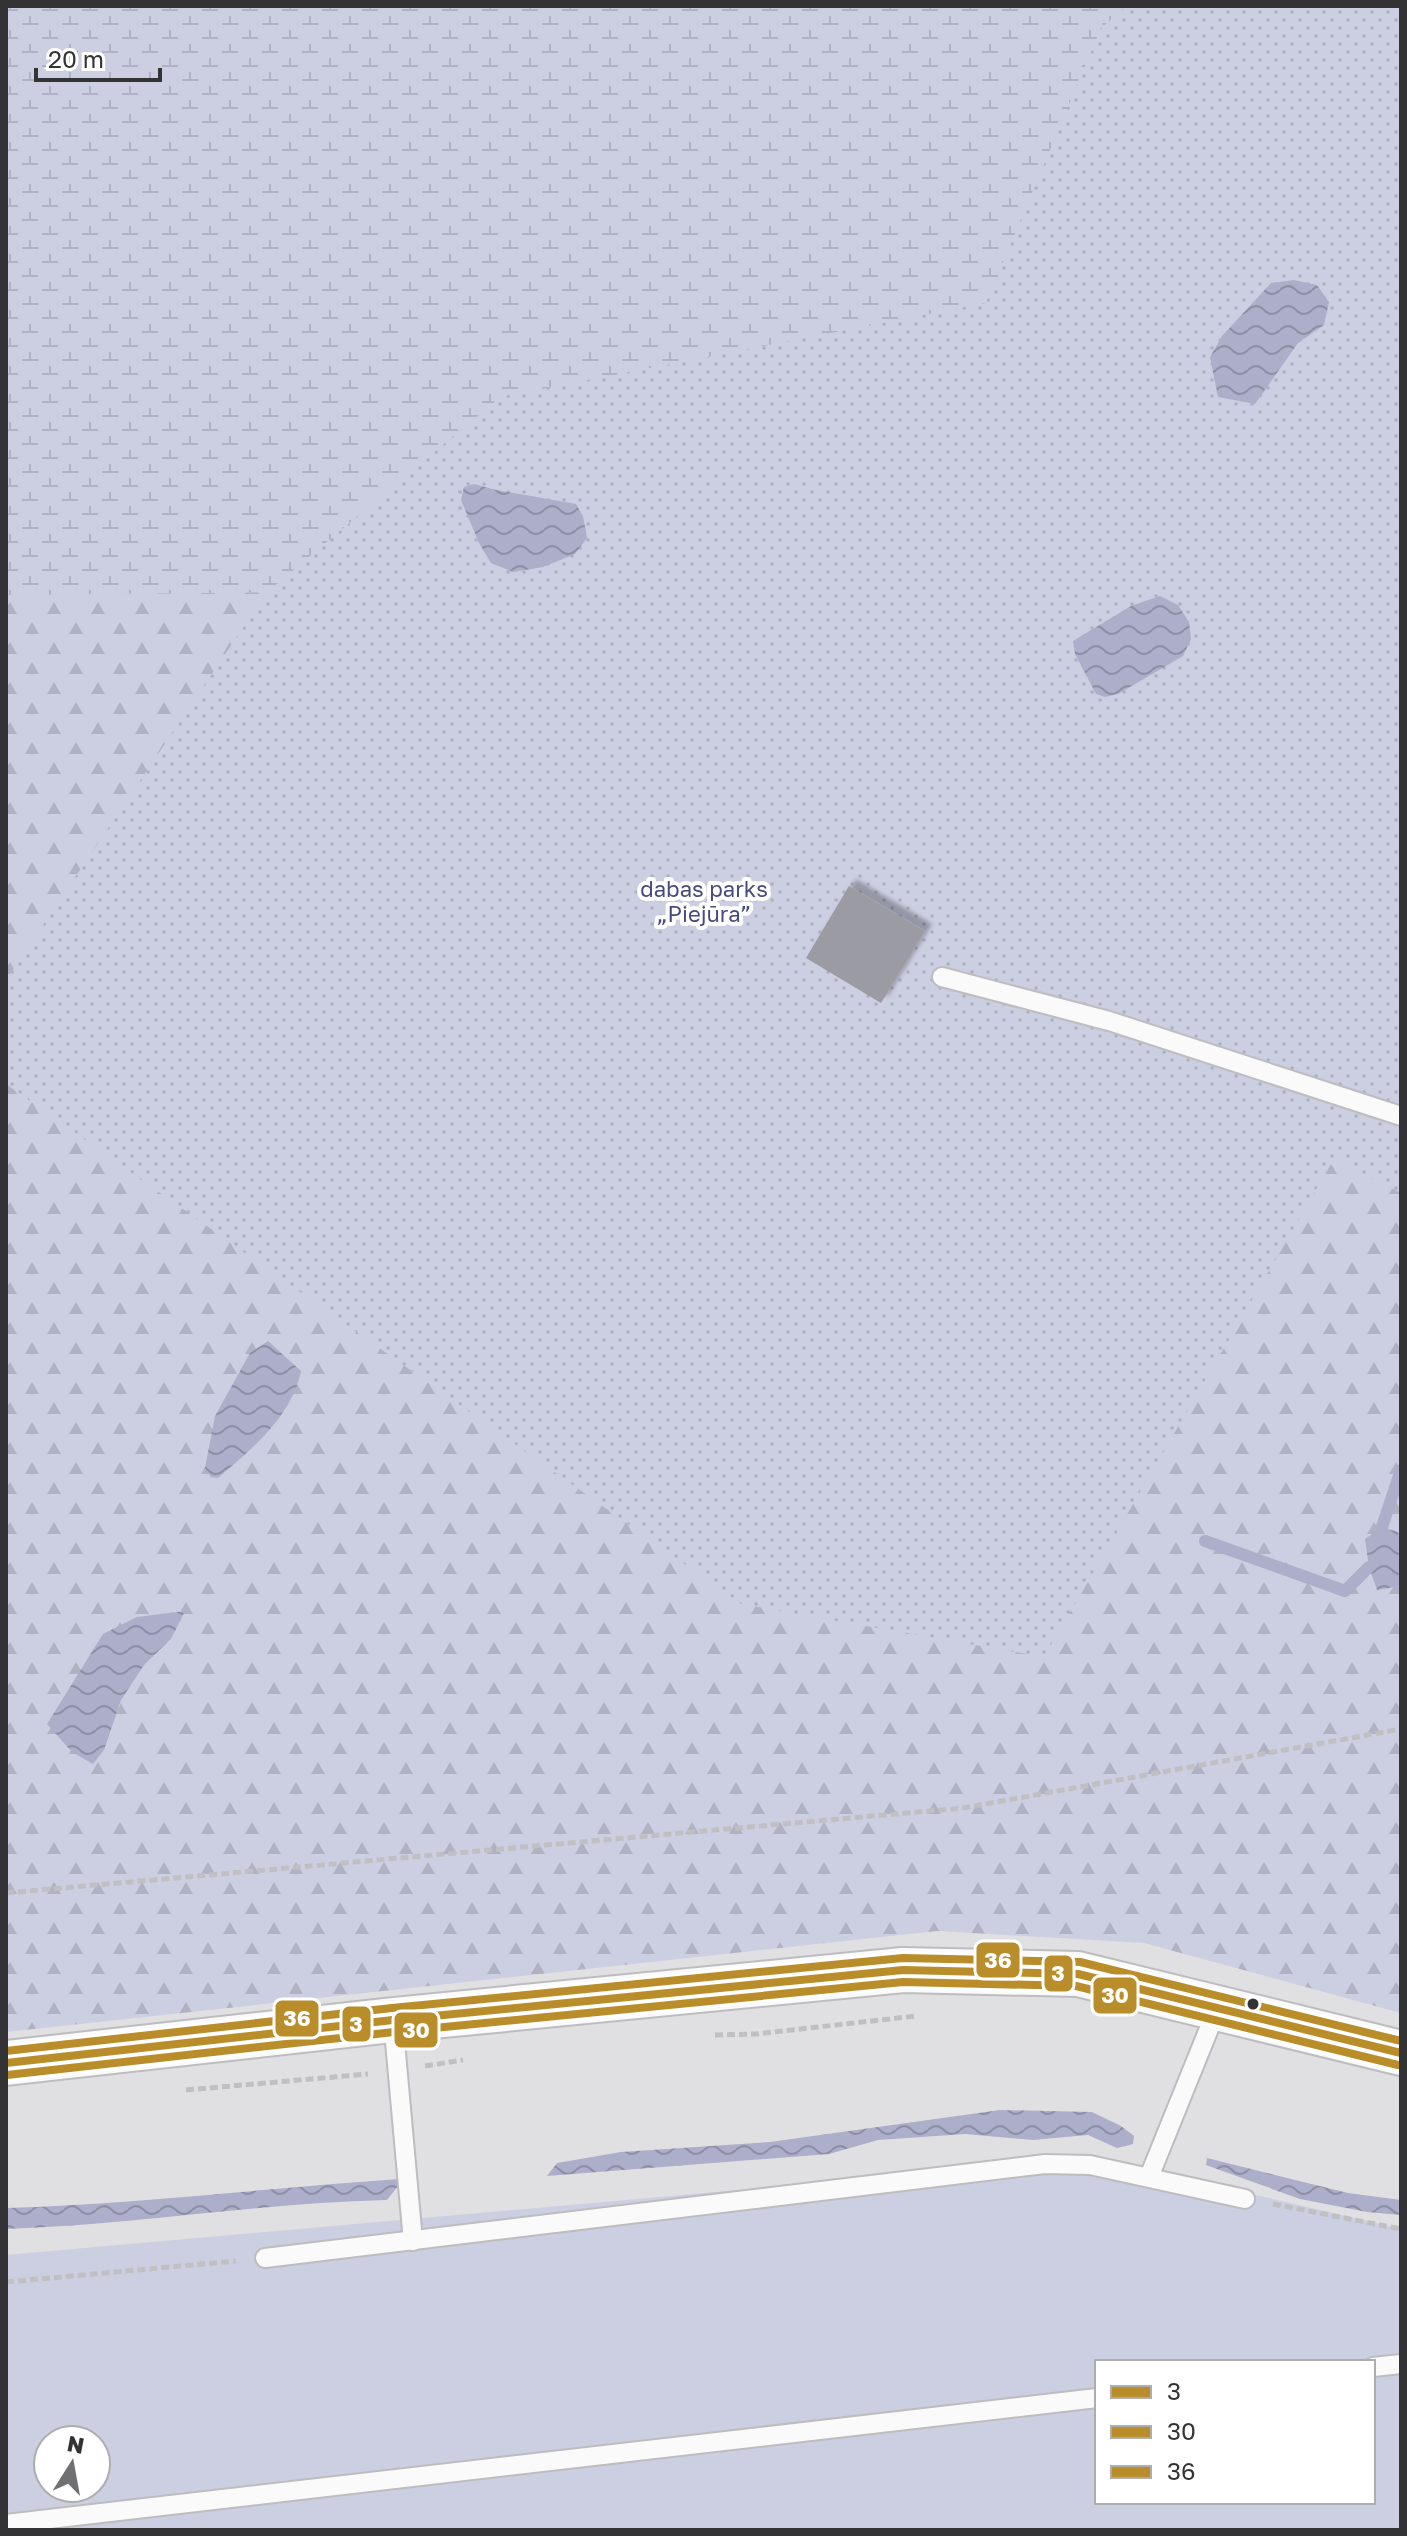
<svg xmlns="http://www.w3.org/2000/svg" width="1407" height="2536" viewBox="0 0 1407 2536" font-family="'Golos Text',sans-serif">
<defs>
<pattern id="grass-dots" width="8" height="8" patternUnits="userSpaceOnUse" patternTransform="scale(2)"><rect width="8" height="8" fill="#cccee2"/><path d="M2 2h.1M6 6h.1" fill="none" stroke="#b0b1c2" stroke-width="1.8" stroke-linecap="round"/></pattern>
<pattern id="forest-firs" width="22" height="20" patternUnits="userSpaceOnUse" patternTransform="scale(2)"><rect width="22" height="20" fill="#cccee2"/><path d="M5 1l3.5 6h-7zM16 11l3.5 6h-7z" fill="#b0b1c2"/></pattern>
<pattern id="wetland-marsh" width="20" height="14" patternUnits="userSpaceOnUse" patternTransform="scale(2)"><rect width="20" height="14" fill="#cccee2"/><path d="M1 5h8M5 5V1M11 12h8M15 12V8" fill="none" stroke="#b0b1c2"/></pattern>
<pattern id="water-waves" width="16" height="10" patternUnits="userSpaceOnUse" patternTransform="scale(2)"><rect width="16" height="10" fill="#acaeca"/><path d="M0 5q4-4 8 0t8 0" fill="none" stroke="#8d8ea5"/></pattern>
<filter id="shadow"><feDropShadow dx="7" dy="-7" stdDeviation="2" flood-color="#0004"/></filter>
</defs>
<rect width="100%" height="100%" fill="#e0e0e2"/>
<polygon fill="url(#grass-dots)" points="6,6 1401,6 1401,1798 6,1983"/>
<g fill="url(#forest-firs)" fill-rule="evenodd">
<polygon points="267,592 6,980 6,595"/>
<path d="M6,1084L741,1604L1044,1657L1334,1159L1401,1193V1543L1397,1532L1377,1590L1401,1586V2013L1144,1943L937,1931L6,2032ZM184,1611C174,1643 162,1642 143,1665C123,1690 114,1720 104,1750L137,1617Z"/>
</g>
<polygon fill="url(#wetland-marsh)" points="6,6 1127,6 1101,28 986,303 500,397 267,592 6,595"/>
<path fill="#cccee2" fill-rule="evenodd" d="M1098,2158L1401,2229V2530H6V2255ZM1097,2362H1373V2502H1097ZM48,2440H96V2488H48Z"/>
<g fill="url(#water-waves)">
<polygon points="1294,280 1317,285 1329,302 1324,325 1298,343 1255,404 1218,397 1210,357 1222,336 1271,283"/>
<polygon points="474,484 496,490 576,504 583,516 587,538 575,554 543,567 513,572 491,563 479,543 461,500 464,487"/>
<polygon points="1160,596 1178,605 1189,622 1191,639 1183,656 1118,694 1105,697 1096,694 1075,654 1073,641 1131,606"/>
<path d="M268,1341L301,1371C292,1416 252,1449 218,1478L211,1477L205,1468L215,1416L250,1353Z"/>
<polygon points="1382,1527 1398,1532 1401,1543 1401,1586 1377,1590 1369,1567 1365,1539"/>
<polygon points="185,1611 171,1639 144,1665 121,1700 104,1750 93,1764 72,1752 47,1724 103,1634 137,1617"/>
<polygon points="1000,2110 1092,2112 1121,2126 1134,2136 1133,2144 1117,2148 1088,2135 1033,2140 965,2134 878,2140 829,2154 547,2176 557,2163 621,2152 770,2142"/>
<polygon points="1207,2158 1348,2193 1401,2200 1401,2215 1367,2212 1300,2199 1206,2165"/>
<path d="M399,2179L398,2186L387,2200C259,2203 134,2225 6,2229V2208C137,2204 268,2188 399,2179Z"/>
</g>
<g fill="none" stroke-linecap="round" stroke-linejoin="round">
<g stroke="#acaeca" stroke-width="12">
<polyline points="1382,1527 1401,1470"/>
<polyline points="1205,1541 1345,1591 1369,1567"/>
</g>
</g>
<polygon fill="#9b9ba3" filter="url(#shadow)" points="849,886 925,931 881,1003 806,958"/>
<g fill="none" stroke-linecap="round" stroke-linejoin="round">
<defs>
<g id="lane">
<polyline points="942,977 1109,1021 1401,1116"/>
<polyline points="393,2020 413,2241"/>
<polyline points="1149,2177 1217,2009"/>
<polyline points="265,2258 1045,2164 1090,2165 1245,2199"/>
<polyline points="1373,2367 1401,2364"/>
<polyline points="6,2524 1097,2398"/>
</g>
<polyline id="secondary" points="6,2063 393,2020 903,1970 1078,1974 1401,2053"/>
</defs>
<use href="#lane" stroke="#bdbdbf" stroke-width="22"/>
<use href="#secondary" stroke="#bdbdbf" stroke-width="48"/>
<g stroke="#c0c0c2" stroke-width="5" stroke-dasharray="8 4" stroke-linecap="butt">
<polyline points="6,1893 963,1808 1401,1729"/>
<polyline points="715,2035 756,2034 916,2016"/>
<polyline points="425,2066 463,2060"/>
<polyline points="186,2090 368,2074"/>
<polyline points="1273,2204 1401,2229"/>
<polyline points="6,2282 236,2261"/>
</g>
<use href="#lane" stroke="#fafafb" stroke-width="18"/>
<use href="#secondary" stroke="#fafafb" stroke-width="44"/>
<defs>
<polyline id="bus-1" points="6,2063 393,2020 903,1970 1078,1974 1401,2053"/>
<polyline id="bus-2" points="7,2075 394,2032 903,1982 1076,1986 1398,2065"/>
<polyline id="bus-3" points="6,2051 392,2008 903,1958 1080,1962 1401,2041"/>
</defs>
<use href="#bus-1" stroke="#fff" stroke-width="14"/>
<use href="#bus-2" stroke="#fff" stroke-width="14"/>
<use href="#bus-3" stroke="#fff" stroke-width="14"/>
<use href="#bus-1" stroke="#ba8d2b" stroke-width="8"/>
<use href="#bus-2" stroke="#ba8d2b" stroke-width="8"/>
<use href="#bus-3" stroke="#ba8d2b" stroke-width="8"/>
</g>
<circle fill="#333335" stroke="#fff" stroke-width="3" cx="1253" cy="2004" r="7"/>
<g text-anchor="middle" stroke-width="8" stroke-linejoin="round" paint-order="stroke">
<g font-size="22" fill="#474a7d" stroke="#fff">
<text x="704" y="897">dabas parks<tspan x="704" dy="25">„Piejūra”</tspan></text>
</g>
</g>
<g stroke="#fff" stroke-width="3">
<rect x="975" y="1941" width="46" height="38" rx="8" fill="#ba8d2b"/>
<rect x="1043" y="1954" width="31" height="39" rx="8" fill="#ba8d2b"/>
<rect x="1092" y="1976" width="46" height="39" rx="8" fill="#ba8d2b"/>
<rect x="274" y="1999" width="46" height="39" rx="8" fill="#ba8d2b"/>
<rect x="341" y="2005" width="31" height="38" rx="8" fill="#ba8d2b"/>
<rect x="393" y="2011" width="46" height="38" rx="8" fill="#ba8d2b"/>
</g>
<g font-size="22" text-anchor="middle" font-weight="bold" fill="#fff">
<text x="998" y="1968">36</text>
<text x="1058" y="1981">3</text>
<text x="1115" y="2003">30</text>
<text x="297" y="2026">36</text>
<text x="356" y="2032">3</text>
<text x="416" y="2038">30</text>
</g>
<rect width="1407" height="2536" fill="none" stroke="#333335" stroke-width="16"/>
<rect x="1095" y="2360" width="280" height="144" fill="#ffffff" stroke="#adadae" stroke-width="2"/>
<rect x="1111" y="2386" width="40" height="12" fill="#ba8d2b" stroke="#adadae" stroke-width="2"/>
<text x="1167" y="2400" font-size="24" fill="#333335">3</text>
<rect x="1111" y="2426" width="40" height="12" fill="#ba8d2b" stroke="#adadae" stroke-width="2"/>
<text x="1167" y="2440" font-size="24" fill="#333335">30</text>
<rect x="1111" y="2466" width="40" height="12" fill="#ba8d2b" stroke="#adadae" stroke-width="2"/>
<text x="1167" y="2480" font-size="24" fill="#333335">36</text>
<g transform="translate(72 2464) rotate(11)"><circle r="38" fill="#ffffff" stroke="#adadae" stroke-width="2"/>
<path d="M0-6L14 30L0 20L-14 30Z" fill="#707072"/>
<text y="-12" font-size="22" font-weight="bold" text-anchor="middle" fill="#333335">N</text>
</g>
<path d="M36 68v12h124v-12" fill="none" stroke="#333335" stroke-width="4"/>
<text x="48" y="68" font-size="24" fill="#333335" stroke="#ffffff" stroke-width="6" paint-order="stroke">20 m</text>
</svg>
